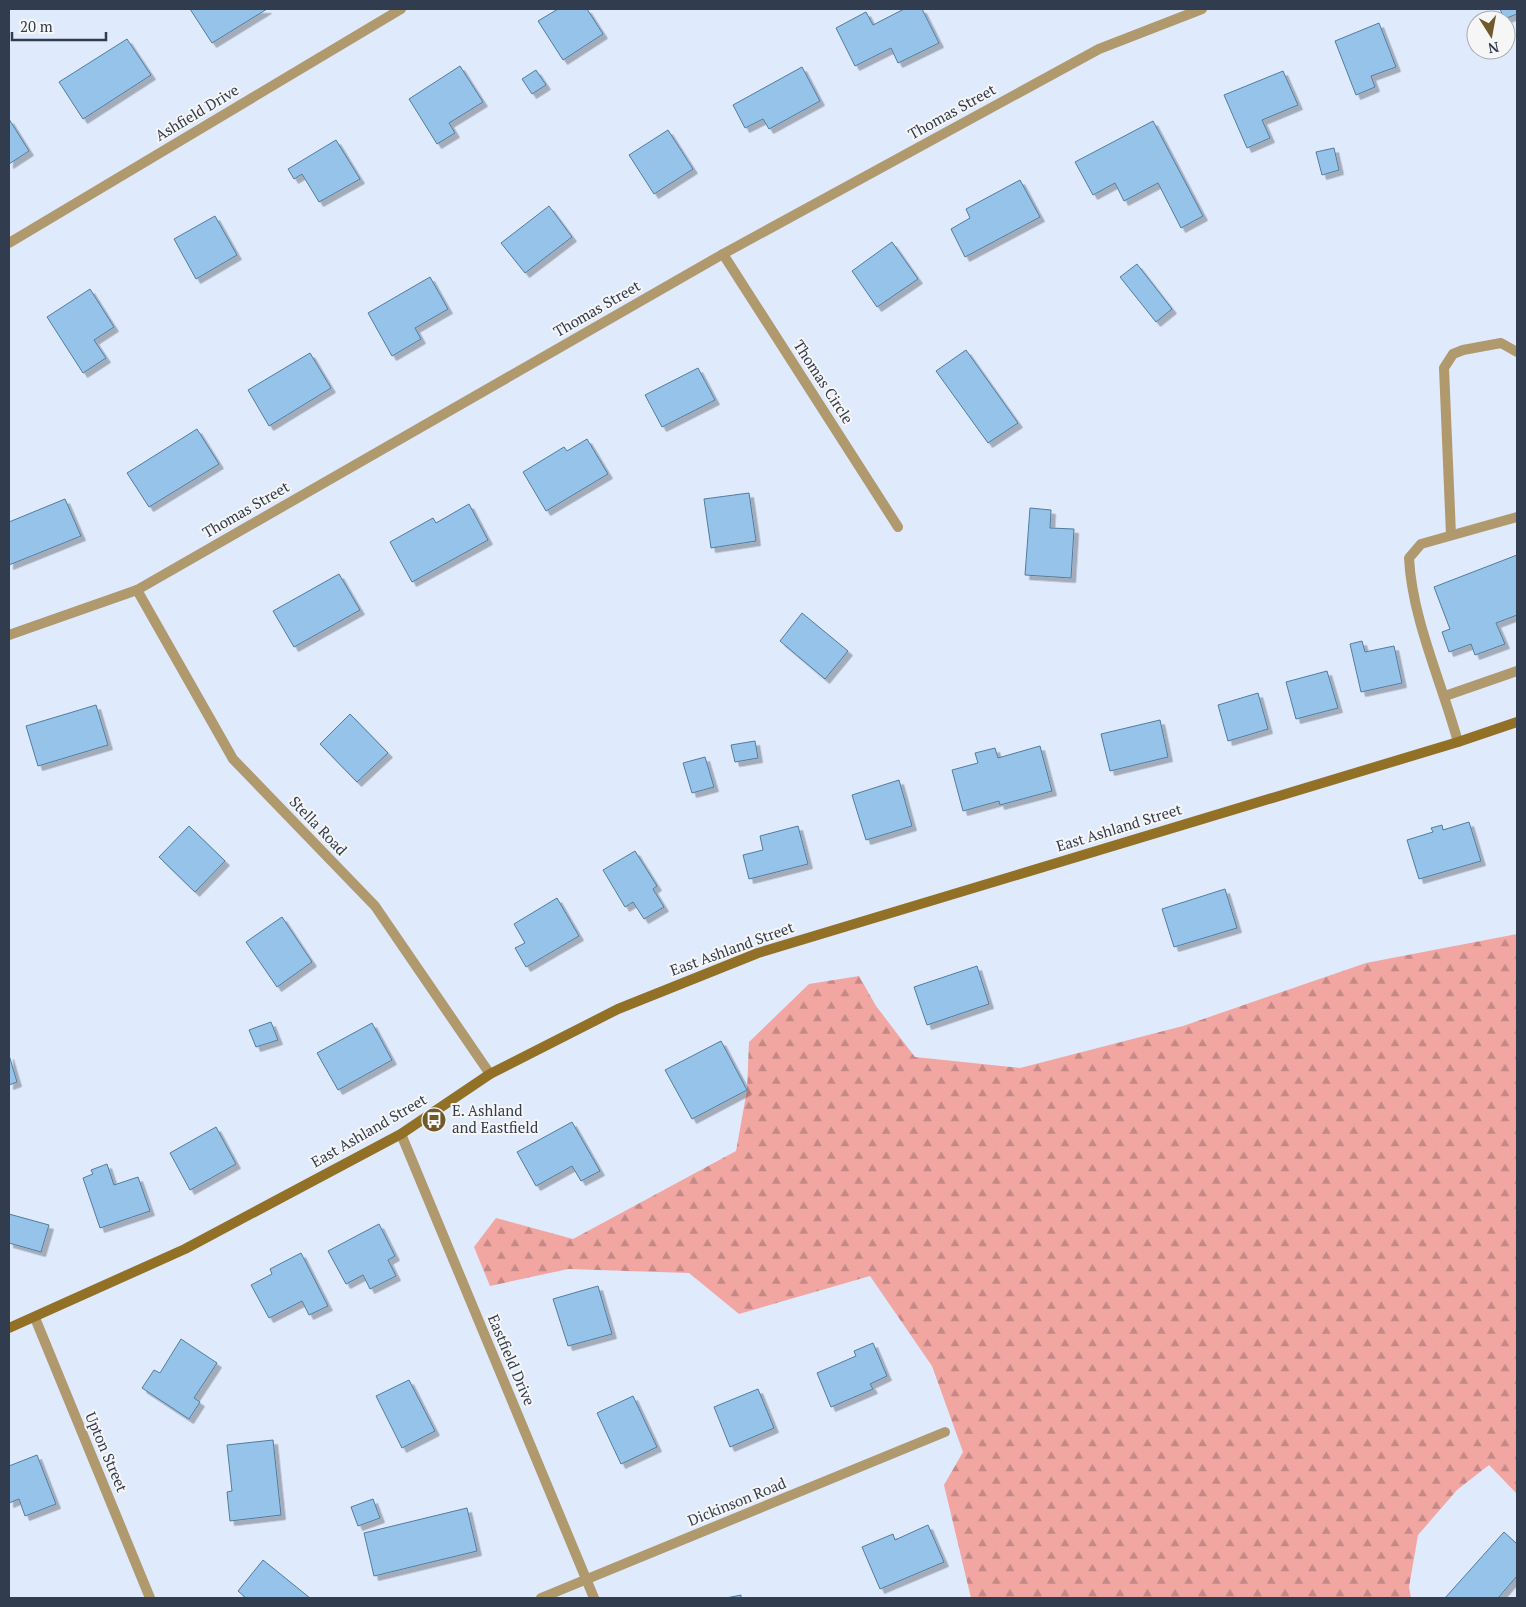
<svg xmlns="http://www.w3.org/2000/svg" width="1526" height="1607" viewBox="0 0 1526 1607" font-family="'PT Serif',serif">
<defs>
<pattern id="forest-firs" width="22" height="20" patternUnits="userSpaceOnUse" patternTransform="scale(1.25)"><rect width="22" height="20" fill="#f1a6a1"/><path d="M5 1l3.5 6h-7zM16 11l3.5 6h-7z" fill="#c48886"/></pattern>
<filter id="shadow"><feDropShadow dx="4.5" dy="4.5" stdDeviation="0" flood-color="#0004"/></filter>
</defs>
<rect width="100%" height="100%" fill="#dfeafd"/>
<polygon fill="url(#forest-firs)" points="1517,934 1517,1494 1489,1465 1457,1490 1418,1535 1409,1587 1411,1598 971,1598 944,1485 963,1452 932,1366 870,1276 739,1314 689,1273 568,1269 490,1286 474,1247 496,1218 573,1239 736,1151 747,1090 749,1042 809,984 859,976 876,1006 915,1057 1020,1068 1183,1026 1366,963"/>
<g fill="#96c3e9" stroke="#517c9e" filter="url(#shadow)">
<polygon points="190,9 267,9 212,43"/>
<polygon points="558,9 587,9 603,34 563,60 538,21"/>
<polygon points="904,9 922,9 939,43 898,63 891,48 855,66 836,28 866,12 873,25"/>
<polygon points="1500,9 1517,9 1517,14 1504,19"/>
<polygon points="1379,23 1396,67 1371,76 1375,87 1356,95 1335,41"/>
<polygon points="127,39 151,75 83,119 59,82"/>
<polygon points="460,66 483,102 449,123 455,133 437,144 409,99"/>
<polygon points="802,67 820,101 769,129 763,119 745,128 733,105"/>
<polygon points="536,70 546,85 532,94 522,79"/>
<polygon points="1283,71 1298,105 1262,120 1270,138 1247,148 1224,95"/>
<polygon points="9,119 29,151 9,164"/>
<polygon points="1153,121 1203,216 1181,228 1158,183 1124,201 1115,183 1093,195 1075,162"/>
<polygon points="668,130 693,169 654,194 629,155"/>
<polygon points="336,140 360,179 319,202 302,174 294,179 288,169"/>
<polygon points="1334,148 1339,170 1322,175 1316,152"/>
<polygon points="1020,180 1040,217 965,257 951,229 970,218 966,209"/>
<polygon points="549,206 572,237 525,273 501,243"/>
<polygon points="215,216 237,255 196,279 174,239"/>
<polygon points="892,242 918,279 877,307 852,271"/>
<polygon points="1137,264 1172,309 1156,322 1120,277"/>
<polygon points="430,277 448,309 415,328 421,339 392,356 368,313"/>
<polygon points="90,289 114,327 94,340 106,358 83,373 47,317"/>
<polygon points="966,350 1018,423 988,443 936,371"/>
<polygon points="310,353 331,388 269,426 248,390"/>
<polygon points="698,368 715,400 662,427 645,395"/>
<polygon points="197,429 219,464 149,507 127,473"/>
<polygon points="587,439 608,474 546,511 523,472 564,447 567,451"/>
<polygon points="749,493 756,541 711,548 704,499"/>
<polygon points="65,499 81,536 9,565 9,522"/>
<polygon points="469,504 488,540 412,582 390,542 433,518 436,523"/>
<polygon points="1030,508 1051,510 1050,528 1074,529 1071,578 1025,575"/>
<polygon points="1517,555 1517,615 1496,623 1505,644 1475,655 1471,644 1449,652 1442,632 1450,629 1434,587"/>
<polygon points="339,574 360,610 294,647 273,611"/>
<polygon points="802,613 848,651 825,679 780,641"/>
<polygon points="1362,641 1365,652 1394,646 1402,683 1361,692 1350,644"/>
<polygon points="1327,671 1338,708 1296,719 1286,682"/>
<polygon points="1258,693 1268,729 1228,741 1218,705"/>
<polygon points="96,705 108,745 38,766 26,726"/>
<polygon points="350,714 388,753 357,782 320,744"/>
<polygon points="1160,720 1168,757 1110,771 1101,734"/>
<polygon points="755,741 758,758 735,762 731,745"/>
<polygon points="1040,746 1052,791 1000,805 999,801 963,811 952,770 978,763 975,753 995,748 998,758"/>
<polygon points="705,757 714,787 692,793 683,763"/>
<polygon points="899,780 912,826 866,840 852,795"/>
<polygon points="1469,822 1481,861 1419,879 1407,840 1433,832 1431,828 1442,825 1443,830"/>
<polygon points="189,826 225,861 195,892 159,857"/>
<polygon points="798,826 808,864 749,879 743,855 763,850 760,836"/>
<polygon points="635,851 657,886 653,889 664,907 644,919 633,902 625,907 603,870"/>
<polygon points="1225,889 1237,928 1174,947 1162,909"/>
<polygon points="557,898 579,936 526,967 515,948 525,943 514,924"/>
<polygon points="282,917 312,962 277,987 246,942"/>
<polygon points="977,966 989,1004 927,1025 914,987"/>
<polygon points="271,1022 278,1040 256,1047 249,1030"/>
<polygon points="372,1023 392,1060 338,1090 317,1053"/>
<polygon points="721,1041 747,1090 692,1119 665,1070"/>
<polygon points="9,1055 17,1082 9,1085"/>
<polygon points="572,1122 600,1171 581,1181 572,1166 536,1186 517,1152"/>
<polygon points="216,1127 236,1164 190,1190 170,1153"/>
<polygon points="107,1164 114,1185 138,1177 150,1211 100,1228 83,1178 93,1174 91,1170"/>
<polygon points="9,1214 49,1225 41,1252 9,1243"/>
<polygon points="379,1224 395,1256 388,1260 396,1276 370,1289 363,1275 346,1284 328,1251"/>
<polygon points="301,1253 328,1306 309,1315 302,1301 269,1318 251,1285 272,1274 270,1269"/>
<polygon points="598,1286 612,1334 568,1346 553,1299"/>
<polygon points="181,1339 217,1363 194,1398 200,1402 189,1419 142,1388 154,1370 160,1373"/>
<polygon points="873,1343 887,1376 870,1384 873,1389 831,1407 817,1373 856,1356 854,1351"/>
<polygon points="409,1380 435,1431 402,1448 376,1396"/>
<polygon points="758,1389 774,1428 730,1447 714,1407"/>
<polygon points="633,1396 657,1447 621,1464 597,1413"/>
<polygon points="273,1440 281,1515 230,1521 227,1492 232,1491 227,1445"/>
<polygon points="37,1455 56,1504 25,1516 19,1499 9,1503 9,1466"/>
<polygon points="373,1499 380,1518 358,1526 351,1507"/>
<polygon points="467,1508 477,1551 374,1576 364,1533"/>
<polygon points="928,1525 944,1562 880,1589 862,1547 893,1534 895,1540"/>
<polygon points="1504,1532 1517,1544 1517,1576 1498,1598 1445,1598"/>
<polygon points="263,1560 310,1598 246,1598 238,1591"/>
<polygon points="741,1595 741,1598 726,1598"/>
</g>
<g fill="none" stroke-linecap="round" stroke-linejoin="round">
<g stroke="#af996d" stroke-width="10">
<polyline points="1451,535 1444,368 1453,354 1463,350 1501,343 1517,352"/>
<polyline points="1445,696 1517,671"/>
<path d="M1458,742C1442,683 1412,619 1409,558L1421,544L1517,517"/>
</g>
<g stroke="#af996d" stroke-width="10">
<polyline points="9,243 401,9"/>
<polyline points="723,254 898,527"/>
<polyline points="137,590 233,759 375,906 490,1074"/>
<polyline points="9,635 137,590 723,254 1099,49 1202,9"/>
<polyline points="401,1134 594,1598"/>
<polyline points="35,1318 150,1598"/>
<polyline points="541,1598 945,1432"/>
</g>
<polyline stroke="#927127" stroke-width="10" points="9,1328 185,1249 401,1134 490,1074 618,1009 758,953 1458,742 1517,722"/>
</g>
<defs>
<symbol id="bus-disc" viewBox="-11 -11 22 22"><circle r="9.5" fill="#715a2a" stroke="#f6f6f6"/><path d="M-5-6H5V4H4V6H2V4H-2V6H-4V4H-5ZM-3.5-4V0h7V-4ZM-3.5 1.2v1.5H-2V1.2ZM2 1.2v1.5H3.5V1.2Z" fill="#fff"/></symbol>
</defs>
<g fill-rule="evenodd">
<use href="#bus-disc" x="420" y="1106" width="28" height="28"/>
</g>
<g text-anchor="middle" stroke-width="4" stroke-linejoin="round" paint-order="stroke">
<g font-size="15" fill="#323c4f" stroke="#f6f6f6">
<text transform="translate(952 112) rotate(-29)" y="5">Thomas Street</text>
<text transform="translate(197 113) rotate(-31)" y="5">Ashfield Drive</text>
<text transform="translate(597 309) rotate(-30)" y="5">Thomas Street</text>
<text transform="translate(823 382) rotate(57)" y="5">Thomas Circle</text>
<text transform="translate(246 510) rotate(-30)" y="5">Thomas Street</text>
<text transform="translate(318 826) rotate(46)" y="5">Stella Road</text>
<text transform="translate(1119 828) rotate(-17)" y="5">East Ashland Street</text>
<text transform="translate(732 949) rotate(-20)" y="5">East Ashland Street</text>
<text transform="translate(369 1131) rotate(-30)" y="5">East Ashland Street</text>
<text transform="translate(511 1360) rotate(67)" y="5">Eastfield Drive</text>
<text transform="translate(106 1452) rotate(67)" y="5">Upton Street</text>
<text transform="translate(737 1502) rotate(-22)" y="5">Dickinson Road</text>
</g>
<g font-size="15" fill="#323c4f" stroke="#f6f6f6" text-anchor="start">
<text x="452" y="1116">E. Ashland<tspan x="452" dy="17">and Eastfield</tspan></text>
</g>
</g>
<rect width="1526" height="1607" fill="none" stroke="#323c4f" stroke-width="20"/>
<g transform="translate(1491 35) rotate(169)"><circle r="24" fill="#f6f6f6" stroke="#a8acb3"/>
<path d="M0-4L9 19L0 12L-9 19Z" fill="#715a2a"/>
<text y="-8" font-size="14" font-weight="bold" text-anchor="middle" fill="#323c4f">N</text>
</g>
<path d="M12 32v8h94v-8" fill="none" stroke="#323c4f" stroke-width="2.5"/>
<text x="20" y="32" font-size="15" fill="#323c4f" stroke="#f6f6f6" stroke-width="4" paint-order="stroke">20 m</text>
</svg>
